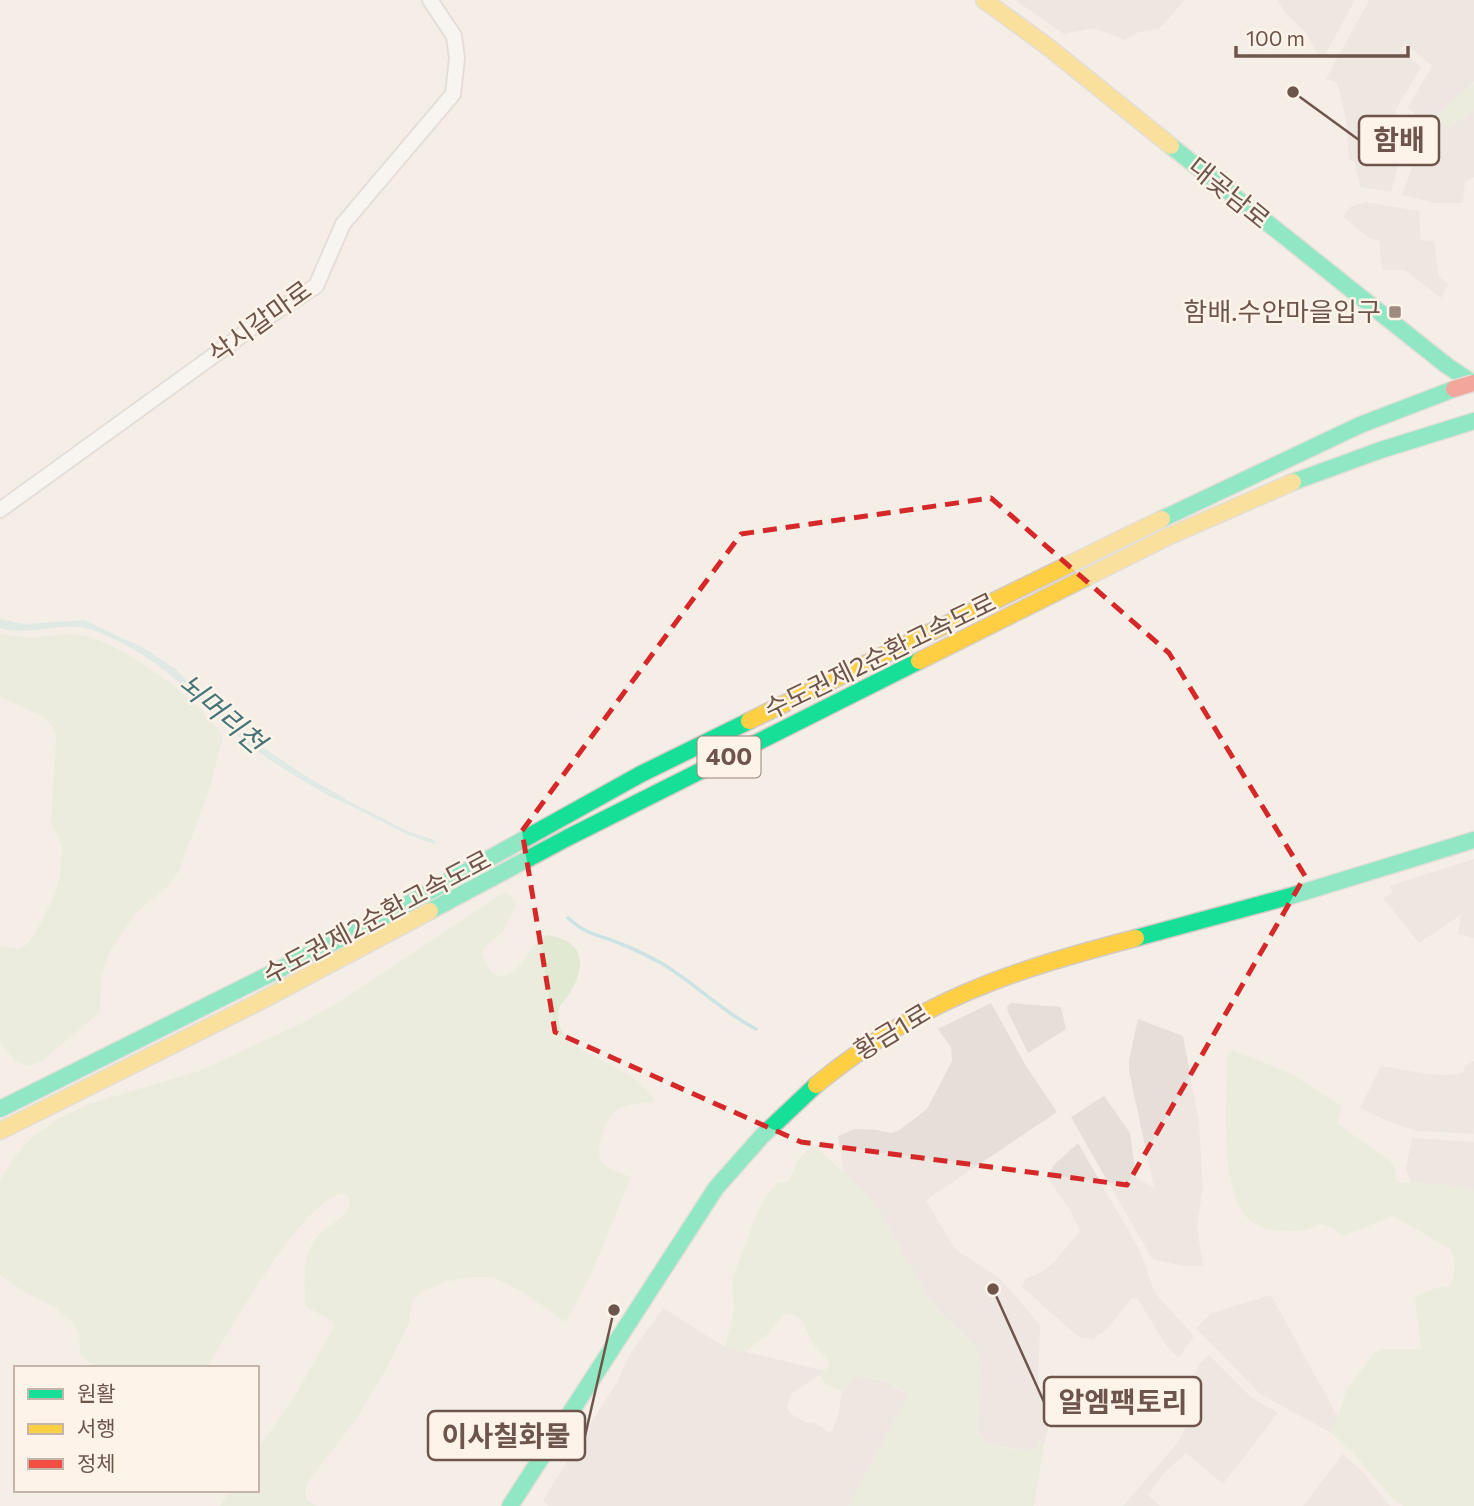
<svg xmlns="http://www.w3.org/2000/svg" width="1474" height="1506" viewBox="0 0 1474 1506" font-family="Commissioner,'Noto Sans KR',sans-serif">
<rect width="100%" height="100%" fill="#f4eee7"/>
<g fill="#e6ded9">
<polygon points="1015,0 1185,0 1159,29 1139,32 1125,40 1094,28 1064,34"/>
<polygon points="1277,0 1355,0 1324,57 1318,55 1307,34 1285,12"/>
<polygon points="1369,0 1474,0 1474,82 1470,85 1449,128 1474,110 1474,177 1465,182 1463,203 1435,203 1402,195 1427,128 1408,107 1432,66 1405,43 1400,50 1421,67 1395,111 1408,130 1391,192 1360,187 1355,163 1349,159 1346,119 1340,93 1336,82 1326,79"/>
<polygon points="1366,202 1419,211 1421,240 1434,241 1439,277 1448,284 1441,298 1405,270 1382,270 1379,241 1369,238 1343,217 1350,207"/>
<polygon points="1474,859 1474,938 1458,934 1461,915 1419,943 1383,898 1393,892 1389,886"/>
<polygon points="991,1003 1026,1066 1057,1112 926,1200 950,1241 958,1251 1001,1279 1040,1325 1038,1392 1050,1395 1048,1428 1044,1444 1038,1442 1038,1448 1031,1451 992,1445 985,1441 976,1430 981,1367 969,1340 940,1313 926,1294 872,1199 844,1175 838,1136 855,1129 877,1130 891,1133 898,1131 927,1109 952,1061 951,1047 938,1029"/>
<polygon points="1011,1003 1061,1007 1066,1029 1028,1053 1008,1012 1007,1007"/>
<polygon points="1138,1019 1183,1036 1199,1121 1203,1187 1197,1226 1203,1266 1182,1266 1152,1259 1071,1117 1104,1096 1130,1133 1136,1177 1154,1188 1129,1071 1129,1060"/>
<polygon points="1474,1061 1474,1134 1417,1131 1389,1122 1360,1108 1381,1066 1428,1074 1448,1075 1463,1073 1465,1066"/>
<polygon points="1412,1138 1474,1142 1474,1191 1447,1185 1411,1183 1406,1168"/>
<polygon points="1078,1143 1140,1251 1155,1293 1194,1336 1178,1358 1166,1345 1137,1298 1132,1298 1108,1328 1093,1339 1082,1338 1074,1333 1021,1286 1027,1278 1042,1272 1055,1261 1080,1231 1070,1210 1049,1180 1049,1174 1054,1165"/>
<polygon points="1271,1295 1338,1417 1330,1432 1260,1394 1196,1328 1211,1313"/>
<polygon points="663,1308 725,1347 826,1371 791,1394 787,1406 790,1413 806,1423 814,1422 828,1432 832,1431 838,1416 842,1392 853,1378 861,1376 886,1382 909,1395 849,1506 548,1506 543,1500 617,1382 630,1354"/>
<polygon points="1209,1355 1252,1398 1278,1413 1223,1484 1186,1453 1165,1472 1148,1495 1160,1506 1123,1506 1178,1442 1188,1423 1195,1373 1199,1364"/>
<polygon points="1343,1454 1362,1471 1390,1506 1303,1506"/>
</g>
<g fill="#e2e9d3">
<polygon points="1474,82 1474,110 1449,128 1434,120"/>
<path d="M0,633C12,636 25,638 38,637C54,636 70,632 86,636C123,644 207,704 223,738L209,791L179,871L169,885L136,913L110,951L101,979L100,1012L42,1061L28,1066L15,1061L0,1042V946L19,949L26,945L36,932L55,894L60,875L62,847L51,823L56,735C52,714 17,706 0,697Z"/>
<path d="M503,893L509,894L517,903L503,932L484,948L482,955L491,972L501,977C529,967 528,943 547,935C583,940 588,963 570,993C567,997 563,1001 560,1006C558,1012 558,1020 560,1027C566,1048 615,1064 634,1078C642,1084 649,1092 656,1101C644,1103 629,1104 618,1109C606,1116 593,1151 602,1163C609,1171 622,1173 631,1177L591,1275L566,1322L521,1291L493,1277H471L444,1282L424,1291L413,1300L410,1312V1321L387,1368L357,1418L308,1482L305,1492L307,1500L317,1506H220L230,1490H257V1450L293,1399L335,1325L332,1321L305,1306C305,1283 301,1256 317,1237C327,1224 361,1212 346,1193C305,1193 229,1334 206,1368H95L80,1355L79,1332L74,1324L53,1306L26,1293L0,1275V1180L16,1155L33,1136L61,1117L92,1103L199,1071L304,1022L342,1000Z"/>
<path d="M1232,1050L1290,1073L1342,1106L1337,1123L1389,1160L1394,1165L1397,1182L1447,1185L1474,1191V1506H1403L1392,1498L1355,1455L1330,1432L1338,1417L1346,1390L1376,1351L1382,1349H1421L1415,1297L1432,1289L1450,1286C1456,1275 1456,1260 1450,1249L1393,1216L1343,1236L1333,1228L1320,1224C1304,1232 1302,1231 1284,1231C1268,1231 1251,1226 1242,1211C1220,1177 1227,1101 1227,1061L1228,1053Z"/>
<path d="M813,1144L872,1199L926,1294L940,1313L976,1347L981,1367L976,1431C980,1435 983,1440 988,1443C997,1447 1030,1453 1038,1448V1442L1044,1444L1034,1506H849L909,1395C893,1384 872,1374 853,1378L842,1392L824,1383L820,1376L830,1365C828,1357 822,1354 816,1348C805,1335 806,1311 783,1315L769,1333L745,1352L725,1347L734,1309L732,1279L761,1203L777,1183L788,1182L798,1160Z"/>
</g>
<path fill="#cbe3e3" d="M0,619L24,624L84,620L144,648L175,669L258,744L309,778L345,798L342,802L329,796C299,778 266,760 240,738C189,695 161,656 95,631C65,619 31,638 0,628Z"/>
<g fill="none" stroke-linecap="round" stroke-linejoin="round">
<g stroke="#cbe3e3" stroke-width="3.5">
<polyline points="341,799 408,833 434,842"/>
<path d="M568,918C588,936 598,934 621,944C635,949 648,956 661,963C695,983 721,1011 756,1029"/>
</g>
<defs>
<polyline id="street" points="0,510 260,322 316,286 343,224 453,94 457,58 454,36 430,0"/>
<g id="fast">
<polyline points="1171,146 1446,365 1474,384"/>
<polyline points="1293,482 1381,450 1474,421"/>
<polyline points="1162,519 1360,425 1454,389"/>
<polyline points="430,911 567,838 919,661"/>
<polyline points="1136,938 1291,896 1474,840"/>
<polyline points="0,1109 384,917 641,774 749,721"/>
<polyline points="510,1506 716,1188 762,1136 816,1085"/>
</g>
<g id="slow">
<polyline points="984,0 1047,46 1171,146"/>
<polyline points="919,661 1167,537 1293,482"/>
<polyline points="749,721 1162,519"/>
<path d="M816,1085C919,1000 1010,971 1136,938"/>
<polyline points="0,1131 255,1004 430,911"/>
</g>
</defs>
<use href="#street" stroke="#d3cbc6" stroke-width="18"/>
<use href="#fast" stroke="#d3cac4" stroke-width="19"/>
<use href="#slow" stroke="#d3cac4" stroke-width="19"/>
<use href="#street" stroke="#fdfcfb" stroke-width="14"/>
<use href="#fast" stroke="#16e098" stroke-width="16"/>
<use href="#slow" stroke="#ffcf43" stroke-width="16"/>
<defs>
<polyline id="jam-bridge" points="1454,389 1474,383"/>
</defs>
<use href="#jam-bridge" stroke="#d3cac5" stroke-width="19" stroke-linecap="butt"/>
<use href="#jam-bridge" stroke="#f24e42" stroke-width="16"/>
</g>
<path d="M0 0H1474V1506H0ZM991,498L1169,653L1305,876L1127,1185L801,1142L555,1032L522,831L741,534Z" fill="#f4eee7" fill-opacity=".55" fill-rule="evenodd"/>
<path fill="none" stroke="#d62828" stroke-width="5" stroke-dasharray="14 9" stroke-linejoin="round" d="M991,498L1169,653L1305,876L1127,1185L801,1142L555,1032L522,831L741,534Z"/>
<rect fill="#9d8b82" stroke="#fdf3e8" stroke-width="2.5" x="1388" y="305" width="14" height="14" rx="3.5"/>
<g text-anchor="middle" stroke-width="5" stroke-linejoin="round" paint-order="stroke">
<rect fill="#fdf3e8" stroke="#99847a" stroke-width="2" x="697.5" y="736.5" width="63" height="41" rx="5"/>
<g font-size="24" font-weight="bold" fill="#6e554b">
<text x="729" y="765">400</text>
</g>
<g font-size="26" fill="#6e554b" stroke="#fdf3e8">
<text transform="translate(1229 193) rotate(39)" y="9">대곶남로</text>
<text transform="translate(260 322) rotate(-36)" y="9">삭시갈마로</text>
<text transform="translate(880 656) rotate(-26)" y="9">수도권제2순환고속도로</text>
<text transform="translate(377 917) rotate(-28)" y="9">수도권제2순환고속도로</text>
<text transform="translate(892 1032) rotate(-31)" y="9">황금1로</text>
</g>
<g font-size="26" fill="#6e554b" stroke="#fdf3e8" text-anchor="end">
<text x="1381" y="321">함배.수안마을입구</text>
</g>
<g font-size="28" font-style="italic" fill="#447579" stroke="#fdf3e8">
<text transform="translate(222 713) rotate(41)" y="10">뇌머리천</text>
</g>
</g>
<path fill="none" stroke="#6e554b" stroke-width="2.5" d="M1293 92L1359 140M993 1289L1044 1402M614 1310L585 1436"/>
<g fill="#6e554b" stroke="#fdf3e8" stroke-width="2.5">
<circle cx="1293" cy="92" r="7"/>
<circle cx="993" cy="1289" r="7"/>
<circle cx="614" cy="1310" r="7"/>
</g>
<g fill="#fdf3e8" stroke="#6e554b" stroke-width="2.5">
<rect x="1359" y="116" width="80" height="49" rx="7"/>
<rect x="1044" y="1377" width="157" height="49" rx="7"/>
<rect x="428" y="1411" width="157" height="49" rx="7"/>
</g>
<g font-size="28" text-anchor="middle" font-weight="bold" fill="#6e554b">
<text x="1399" y="150">함배</text>
<text x="1123" y="1412">알엠팩토리</text>
<text x="506" y="1446">이사칠화물</text>
</g>
<rect x="14" y="1366" width="245" height="126" fill="#fdf3e8" stroke="#c4b4a9" stroke-width="2"/>
<rect x="28" y="1389" width="35" height="10" fill="#16e098" stroke="#c4b4a9" stroke-width="2"/>
<text x="77" y="1401" font-size="21" fill="#6e554b">원활</text>
<rect x="28" y="1424" width="35" height="10" fill="#ffcf43" stroke="#c4b4a9" stroke-width="2"/>
<text x="77" y="1436" font-size="21" fill="#6e554b">서행</text>
<rect x="28" y="1459" width="35" height="10" fill="#f24e42" stroke="#c4b4a9" stroke-width="2"/>
<text x="77" y="1471" font-size="21" fill="#6e554b">정체</text>
<path d="M1236 46v10h172v-10" fill="none" stroke="#6e554b" stroke-width="3.5"/>
<text x="1246" y="46" font-size="21" fill="#6e554b" stroke="#fdf3e8" stroke-width="5" paint-order="stroke">100 m</text>
</svg>
